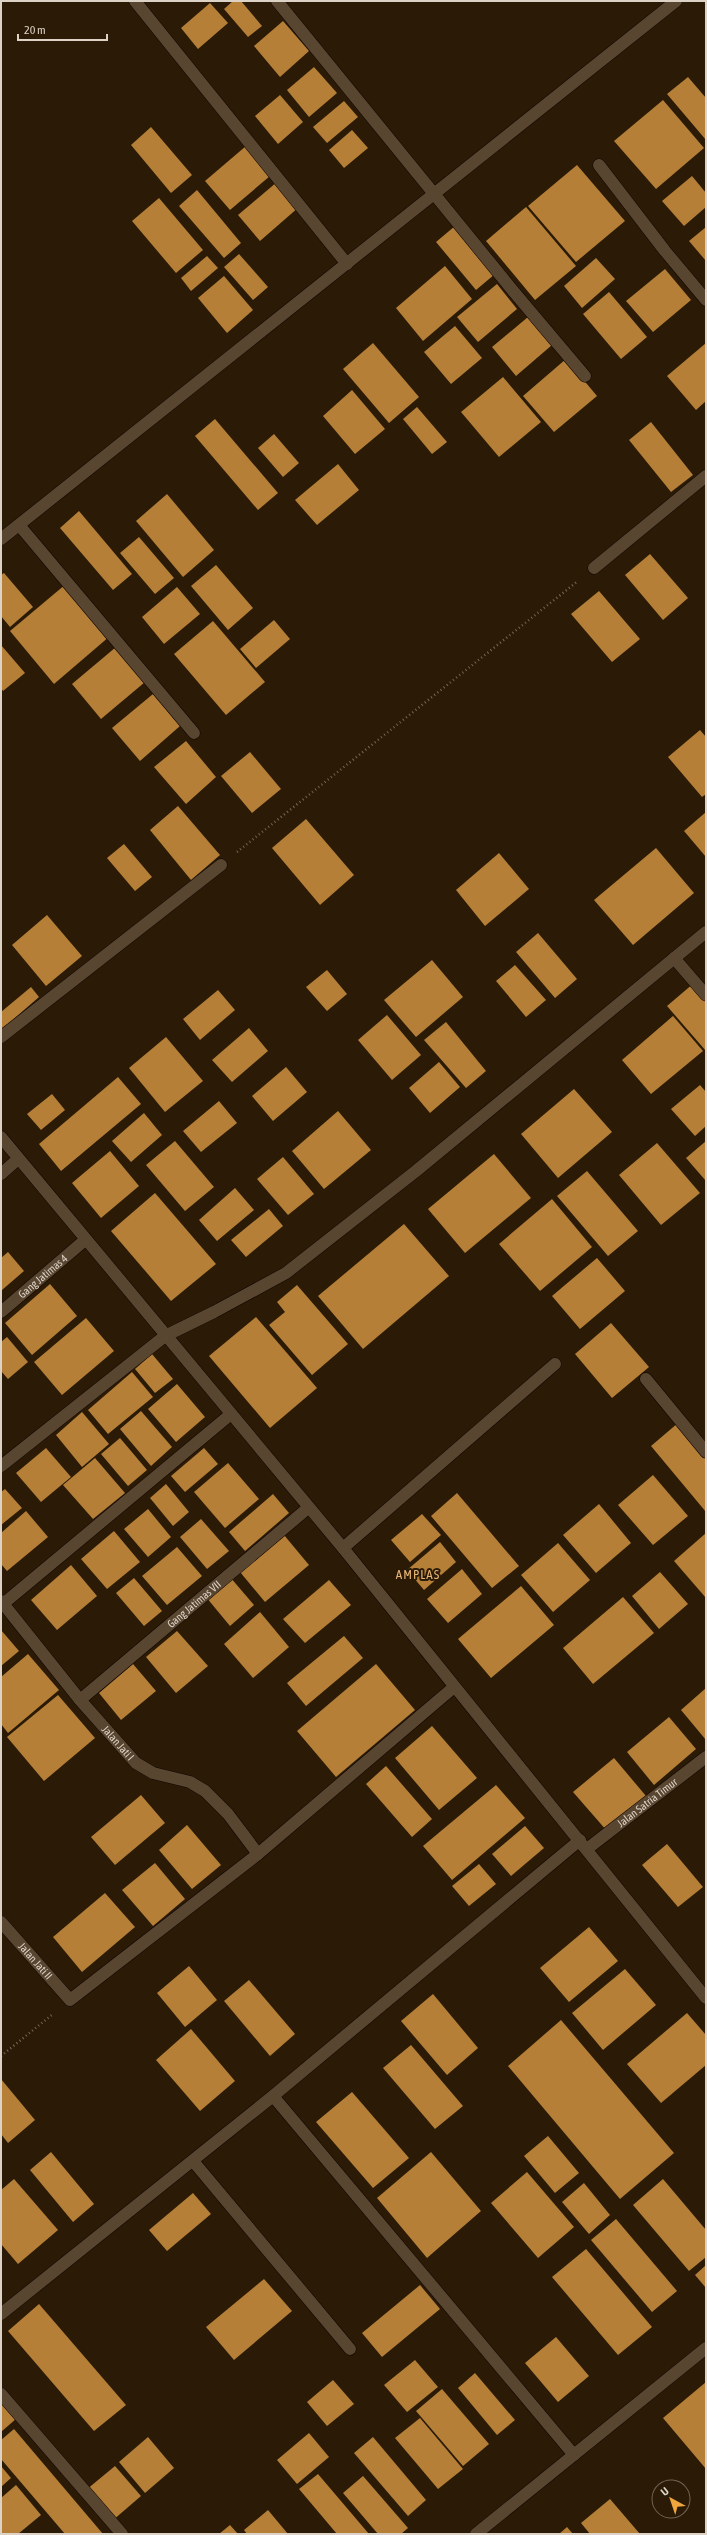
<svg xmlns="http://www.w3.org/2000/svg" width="707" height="2535" viewBox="0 0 707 2535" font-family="'Asap Condensed',sans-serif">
<rect width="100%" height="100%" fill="#2a1a06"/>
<g fill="#b57f37">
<polygon points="233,1 241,1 262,26 248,37 224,9"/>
<polygon points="210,3 228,23 198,49 181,28"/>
<polygon points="283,21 309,51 280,77 254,46"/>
<polygon points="314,67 337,93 309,117 287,90"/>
<polygon points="688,77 706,98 706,140 667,94"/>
<polygon points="280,95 303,122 278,144 255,116"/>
<polygon points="663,100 704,148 656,189 614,141"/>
<polygon points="344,101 358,117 327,143 313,127"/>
<polygon points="151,127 192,175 171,193 131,145"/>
<polygon points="352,130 368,148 344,168 329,150"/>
<polygon points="246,146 270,176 230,210 205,181"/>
<polygon points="577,165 625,221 576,262 528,206"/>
<polygon points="692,176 706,193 706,207 684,226 662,201"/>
<polygon points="277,182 299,207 260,241 238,215"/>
<polygon points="197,190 241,243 224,258 179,206"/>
<polygon points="159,198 203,250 176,273 132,221"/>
<polygon points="526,207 576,266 535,300 486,241"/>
<polygon points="455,226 495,274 476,290 436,242"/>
<polygon points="706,227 706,261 689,241"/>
<polygon points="239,254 268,287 253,300 224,267"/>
<polygon points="207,256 218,268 191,291 181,278"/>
<polygon points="596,258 615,279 582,308 564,286"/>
<polygon points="445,266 472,299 423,341 396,308"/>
<polygon points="665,269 691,300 653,332 626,301"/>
<polygon points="224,276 253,310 227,333 198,298"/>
<polygon points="497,284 517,309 478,342 457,317"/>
<polygon points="609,292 647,337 621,359 583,314"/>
<polygon points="528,317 552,345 516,376 492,347"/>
<polygon points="455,326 482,358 451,384 424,352"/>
<polygon points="373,343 419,397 389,423 343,369"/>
<polygon points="706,343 706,401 696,410 667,376"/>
<polygon points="566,359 597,396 554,432 523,396"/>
<polygon points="503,377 541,422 499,457 461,412"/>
<polygon points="352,390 385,429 355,454 323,416"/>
<polygon points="417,407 447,442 432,454 403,419"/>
<polygon points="215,419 278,493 258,510 195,436"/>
<polygon points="651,422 693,475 671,492 629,440"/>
<polygon points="274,434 299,463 283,477 258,448"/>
<polygon points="338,464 359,490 317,525 295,500"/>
<polygon points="167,494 214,550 183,577 136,521"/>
<polygon points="79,511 132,574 113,590 60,528"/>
<polygon points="139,537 174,578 155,594 120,553"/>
<polygon points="650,554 688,598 663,620 625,575"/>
<polygon points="216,565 253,608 228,630 191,586"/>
<polygon points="4,573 33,607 10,627 1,616 1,575"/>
<polygon points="66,584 110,636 54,684 10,631"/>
<polygon points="177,587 200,614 164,644 142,617"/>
<polygon points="599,591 640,639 612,662 571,614"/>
<polygon points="274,620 290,639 256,668 240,649"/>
<polygon points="213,621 265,682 226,715 174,654"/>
<polygon points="1,645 25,673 3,691 1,688"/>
<polygon points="116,647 145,682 101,719 72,684"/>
<polygon points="153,694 180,726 140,761 112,728"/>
<polygon points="700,730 706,737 706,794 702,797 668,757"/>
<polygon points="186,741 216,777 186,804 154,767"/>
<polygon points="250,752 281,789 252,813 221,776"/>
<polygon points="178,806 220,855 191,880 150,830"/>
<polygon points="706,812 706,857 684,831"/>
<polygon points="306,819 354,875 320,905 272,848"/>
<polygon points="124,844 152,877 135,891 107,858"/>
<polygon points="656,848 694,893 633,945 594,900"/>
<polygon points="499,853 529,889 485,926 456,890"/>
<polygon points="47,915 82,956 46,986 12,945"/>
<polygon points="538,933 577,979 555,998 516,952"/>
<polygon points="432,960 463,997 416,1037 384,1000"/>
<polygon points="515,965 546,1000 526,1017 496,981"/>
<polygon points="327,970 347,994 327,1011 306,987"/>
<polygon points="694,983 706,997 706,1051 667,1006"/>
<polygon points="31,987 39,997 1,1030 1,1012"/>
<polygon points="218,990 235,1010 200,1040 183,1019"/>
<polygon points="387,1015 421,1055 392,1080 358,1040"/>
<polygon points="673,1016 703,1051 651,1094 622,1060"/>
<polygon points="446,1022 486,1071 466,1088 424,1040"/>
<polygon points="249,1028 268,1051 232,1082 212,1060"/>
<polygon points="166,1037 203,1081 165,1112 129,1068"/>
<polygon points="439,1062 460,1087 430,1113 409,1088"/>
<polygon points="286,1067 307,1092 273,1121 252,1096"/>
<polygon points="118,1077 141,1104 61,1171 39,1144"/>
<polygon points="700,1085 706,1092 706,1126 695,1136 671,1109"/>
<polygon points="574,1089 612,1132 558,1178 521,1134"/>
<polygon points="52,1094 65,1110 41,1130 27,1114"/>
<polygon points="219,1101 237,1123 201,1152 183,1131"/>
<polygon points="338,1111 371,1150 324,1189 292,1151"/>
<polygon points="144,1113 162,1135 131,1162 112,1141"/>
<polygon points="175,1141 214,1187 185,1211 146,1165"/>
<polygon points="706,1141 706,1181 686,1158"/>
<polygon points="657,1143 700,1193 661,1225 619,1175"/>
<polygon points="110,1151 139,1186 101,1218 72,1183"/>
<polygon points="494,1154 531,1198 465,1253 428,1209"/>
<polygon points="283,1157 314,1194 288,1215 257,1179"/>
<polygon points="587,1171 638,1231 608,1256 557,1196"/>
<polygon points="235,1188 254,1210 217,1241 199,1220"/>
<polygon points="155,1193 216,1264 171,1301 111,1231"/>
<polygon points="552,1199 592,1247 540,1291 499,1244"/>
<polygon points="269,1209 283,1226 246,1257 231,1240"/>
<polygon points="404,1224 449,1276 363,1349 318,1296"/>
<polygon points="8,1252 24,1271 2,1290 1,1258"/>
<polygon points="597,1258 625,1291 580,1329 552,1296"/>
<polygon points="50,1284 77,1316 32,1355 5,1323"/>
<polygon points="297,1285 348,1344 312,1375 269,1325 285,1312 277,1302"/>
<polygon points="256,1317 317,1388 270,1428 209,1356"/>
<polygon points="86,1318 114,1351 62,1395 34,1362"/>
<polygon points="611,1323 649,1367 612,1398 575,1354"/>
<polygon points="7,1337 28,1362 8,1379 1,1371 1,1342"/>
<polygon points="152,1354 173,1379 155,1393 135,1369"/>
<polygon points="132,1372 153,1397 108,1434 88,1410"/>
<polygon points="177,1384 205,1417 176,1442 148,1409"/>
<polygon points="141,1411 172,1447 151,1466 120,1429"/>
<polygon points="82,1412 109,1444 82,1467 56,1435"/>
<polygon points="678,1423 706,1456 706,1512 651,1446"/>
<polygon points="120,1438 147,1470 128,1486 101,1454"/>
<polygon points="46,1448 71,1477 41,1502 16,1473"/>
<polygon points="204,1448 218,1464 185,1492 171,1476"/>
<polygon points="95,1458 125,1493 93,1519 63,1485"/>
<polygon points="228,1463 259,1499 225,1528 194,1492"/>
<polygon points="653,1475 688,1516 653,1545 618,1505"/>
<polygon points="166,1484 189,1512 173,1526 150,1498"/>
<polygon points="5,1489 22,1508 1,1525 1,1492"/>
<polygon points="457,1493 519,1566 492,1588 431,1516"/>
<polygon points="273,1494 289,1513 245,1551 229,1532"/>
<polygon points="599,1504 631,1543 596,1573 563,1535"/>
<polygon points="148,1509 171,1537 148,1557 124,1529"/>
<polygon points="26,1511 48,1537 7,1571 1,1564 1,1533"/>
<polygon points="422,1514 441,1535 410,1562 391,1540"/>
<polygon points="201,1519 229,1551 207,1569 180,1537"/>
<polygon points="114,1531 140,1562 107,1589 81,1559"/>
<polygon points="706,1533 706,1598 674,1561"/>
<polygon points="284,1535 309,1565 265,1602 240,1572"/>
<polygon points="440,1542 456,1562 424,1590 407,1570"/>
<polygon points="558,1543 590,1580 553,1612 521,1575"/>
<polygon points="177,1547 202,1576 167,1605 142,1576"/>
<polygon points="71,1565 97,1596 57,1630 31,1600"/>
<polygon points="462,1569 482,1594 448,1623 427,1599"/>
<polygon points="660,1572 688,1604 659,1629 632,1596"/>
<polygon points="230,1577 254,1605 230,1626 206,1597"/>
<polygon points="134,1578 162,1611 144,1626 116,1593"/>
<polygon points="329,1580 351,1605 305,1643 283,1619"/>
<polygon points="521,1586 554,1625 491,1678 458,1639"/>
<polygon points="623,1597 654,1633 593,1684 563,1648"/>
<polygon points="260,1612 289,1647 253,1678 224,1644"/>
<polygon points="1,1630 19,1651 1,1666"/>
<polygon points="177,1631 208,1666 176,1693 146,1657"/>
<polygon points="344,1636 363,1658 306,1706 287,1683"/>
<polygon points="28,1654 59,1690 8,1733 1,1724 1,1677"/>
<polygon points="133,1664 156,1691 121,1720 99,1693"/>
<polygon points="376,1664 415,1710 336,1777 297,1731"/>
<polygon points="706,1688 706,1740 681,1710"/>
<polygon points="58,1695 95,1738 44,1781 7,1737"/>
<polygon points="669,1717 696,1749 654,1785 627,1752"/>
<polygon points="432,1726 477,1778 439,1810 395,1758"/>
<polygon points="614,1758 646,1796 607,1831 573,1792"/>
<polygon points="386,1766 432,1819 412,1837 366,1784"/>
<polygon points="496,1785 525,1818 452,1880 423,1846"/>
<polygon points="141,1795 165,1823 115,1865 91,1837"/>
<polygon points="187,1825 221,1865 192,1889 159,1850"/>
<polygon points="525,1826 544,1848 511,1876 492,1854"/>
<polygon points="667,1844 703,1887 678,1907 642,1865"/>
<polygon points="155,1863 185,1899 153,1926 122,1890"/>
<polygon points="479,1864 496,1884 469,1906 452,1886"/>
<polygon points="105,1893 135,1927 82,1972 53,1937"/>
<polygon points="589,1927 618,1961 569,2002 540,1968"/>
<polygon points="189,1966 217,2000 185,2027 157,1993"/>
<polygon points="625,1969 656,2005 603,2050 572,2013"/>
<polygon points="249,1980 295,2034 270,2056 224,2001"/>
<polygon points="433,1994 478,2048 447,2075 401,2021"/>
<polygon points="687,2013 706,2035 706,2065 661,2103 627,2064"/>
<polygon points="561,2020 674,2153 620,2199 508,2066"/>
<polygon points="191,2029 235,2081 200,2111 156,2060"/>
<polygon points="411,2045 463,2106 435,2129 383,2068"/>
<polygon points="1,2079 35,2120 8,2143 1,2134"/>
<polygon points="352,2092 409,2158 373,2188 316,2122"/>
<polygon points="548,2136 579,2173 555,2193 524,2156"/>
<polygon points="51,2152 94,2204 73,2222 30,2170"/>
<polygon points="431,2152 481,2211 427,2258 377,2198"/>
<polygon points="527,2172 574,2227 538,2258 491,2203"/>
<polygon points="14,2179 58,2230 18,2264 1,2244 1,2190"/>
<polygon points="663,2179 706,2230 706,2257 689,2271 633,2205"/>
<polygon points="584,2183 610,2215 589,2234 562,2202"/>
<polygon points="193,2193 211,2214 167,2251 149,2230"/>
<polygon points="616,2219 677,2291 652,2312 591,2240"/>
<polygon points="586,2249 652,2327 618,2355 552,2277"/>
<polygon points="706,2265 706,2288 695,2275"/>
<polygon points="264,2279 292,2311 234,2360 206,2327"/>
<polygon points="420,2285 440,2309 382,2357 362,2333"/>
<polygon points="39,2304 126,2405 94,2431 8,2331"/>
<polygon points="556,2337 589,2376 558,2402 525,2363"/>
<polygon points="415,2360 438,2387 407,2412 384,2385"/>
<polygon points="475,2373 515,2420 497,2435 458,2388"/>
<polygon points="333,2380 354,2404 327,2426 307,2402"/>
<polygon points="706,2382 706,2469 663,2418"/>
<polygon points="442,2389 489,2444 463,2466 416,2411"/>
<polygon points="1,2400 17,2418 1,2432"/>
<polygon points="420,2418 463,2469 438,2489 395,2438"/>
<polygon points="14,2429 103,2534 65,2534 1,2459 1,2440"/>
<polygon points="309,2433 329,2457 297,2484 277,2460"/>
<polygon points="148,2437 174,2468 145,2493 119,2462"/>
<polygon points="373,2437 426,2500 408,2516 354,2453"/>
<polygon points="1,2466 11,2478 1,2487"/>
<polygon points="115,2466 141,2496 112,2521 86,2490"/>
<polygon points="318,2474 369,2534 337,2534 299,2489"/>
<polygon points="363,2476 408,2528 401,2534 378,2534 343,2493"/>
<polygon points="16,2485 41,2515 18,2534 1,2534 1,2498"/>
<polygon points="610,2499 640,2534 590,2534 581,2523"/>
<polygon points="268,2510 288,2534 247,2534 244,2530"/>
<polygon points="230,2525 238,2534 219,2534"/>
<polygon points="567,2527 573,2534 559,2534"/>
</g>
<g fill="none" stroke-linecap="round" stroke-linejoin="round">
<defs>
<g id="minor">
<polyline points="135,1 347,264"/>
<polyline points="277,1 514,292 585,376"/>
<polyline points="599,165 665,251 706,300"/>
<polyline points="19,525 194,733"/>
<polyline points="1,539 676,1"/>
<polyline points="594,568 706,476"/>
<polyline points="674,958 706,995"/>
<polyline points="1,1037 221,865"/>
<polyline points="1,1137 343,1548 706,1998"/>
<polyline points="1,1174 18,1159"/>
<path id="s1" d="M1,1312L85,1240"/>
<polyline points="646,1379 706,1452"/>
<polyline points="1,1466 165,1336 214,1312 286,1273 416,1171 706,932"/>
<polyline points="343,1548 555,1364"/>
<path id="s2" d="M1,1601L80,1700L136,1763L153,1773L190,1782L205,1791L228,1814L258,1854"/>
<polyline points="3,1604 231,1414"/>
<path id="s3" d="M80,1700L308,1508"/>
<path id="s4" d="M587,1849L706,1757"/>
<path id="s5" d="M1,1922L70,2000L258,1854L454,1687"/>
<polyline points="273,2096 574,2455"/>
<polyline points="193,2161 350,2349"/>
<polyline points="1,2314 273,2096 580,1840"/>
<polyline points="1,2394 122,2534"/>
<polyline points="476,2534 706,2348"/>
</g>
</defs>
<use href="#minor" stroke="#120500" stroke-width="13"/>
<g stroke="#756757" stroke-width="2.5" stroke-dasharray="1 3" stroke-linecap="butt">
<polyline points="237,852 578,581"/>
<polyline points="1,2056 53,2014"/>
</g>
<use href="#minor" stroke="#584631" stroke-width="12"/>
</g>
<g text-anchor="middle" stroke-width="4" stroke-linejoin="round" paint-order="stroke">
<g font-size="11" fill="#ddd2c6" stroke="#2a1a06">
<text dy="4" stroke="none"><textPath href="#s1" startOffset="55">Gang Jatimas 4</textPath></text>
<text dy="4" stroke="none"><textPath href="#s3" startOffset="149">Gang Jatimas VII</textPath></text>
<text dy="4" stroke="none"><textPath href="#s2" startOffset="184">Jalan Jati I</textPath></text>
<text dy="4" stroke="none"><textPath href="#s4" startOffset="76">Jalan Satria Timur</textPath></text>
<text dy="4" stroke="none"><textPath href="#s5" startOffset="52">Jalan Jati II</textPath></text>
</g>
<g font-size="13" letter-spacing="1" fill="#e8b475" stroke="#2a1a06">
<text x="418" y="1579">AMPLAS</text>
</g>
</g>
<rect width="707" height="2535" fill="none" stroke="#ddd2c6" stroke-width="4"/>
<g transform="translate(671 2499) rotate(320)"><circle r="19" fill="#2a1a06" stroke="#726453"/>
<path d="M0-3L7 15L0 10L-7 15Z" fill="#f0a63f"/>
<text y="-6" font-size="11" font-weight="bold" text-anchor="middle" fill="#ddd2c6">U</text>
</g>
<path d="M18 34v6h89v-6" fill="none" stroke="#ddd2c6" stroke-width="2"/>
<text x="24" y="34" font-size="12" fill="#ddd2c6" stroke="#2a1a06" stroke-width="3" paint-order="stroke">20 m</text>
</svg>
